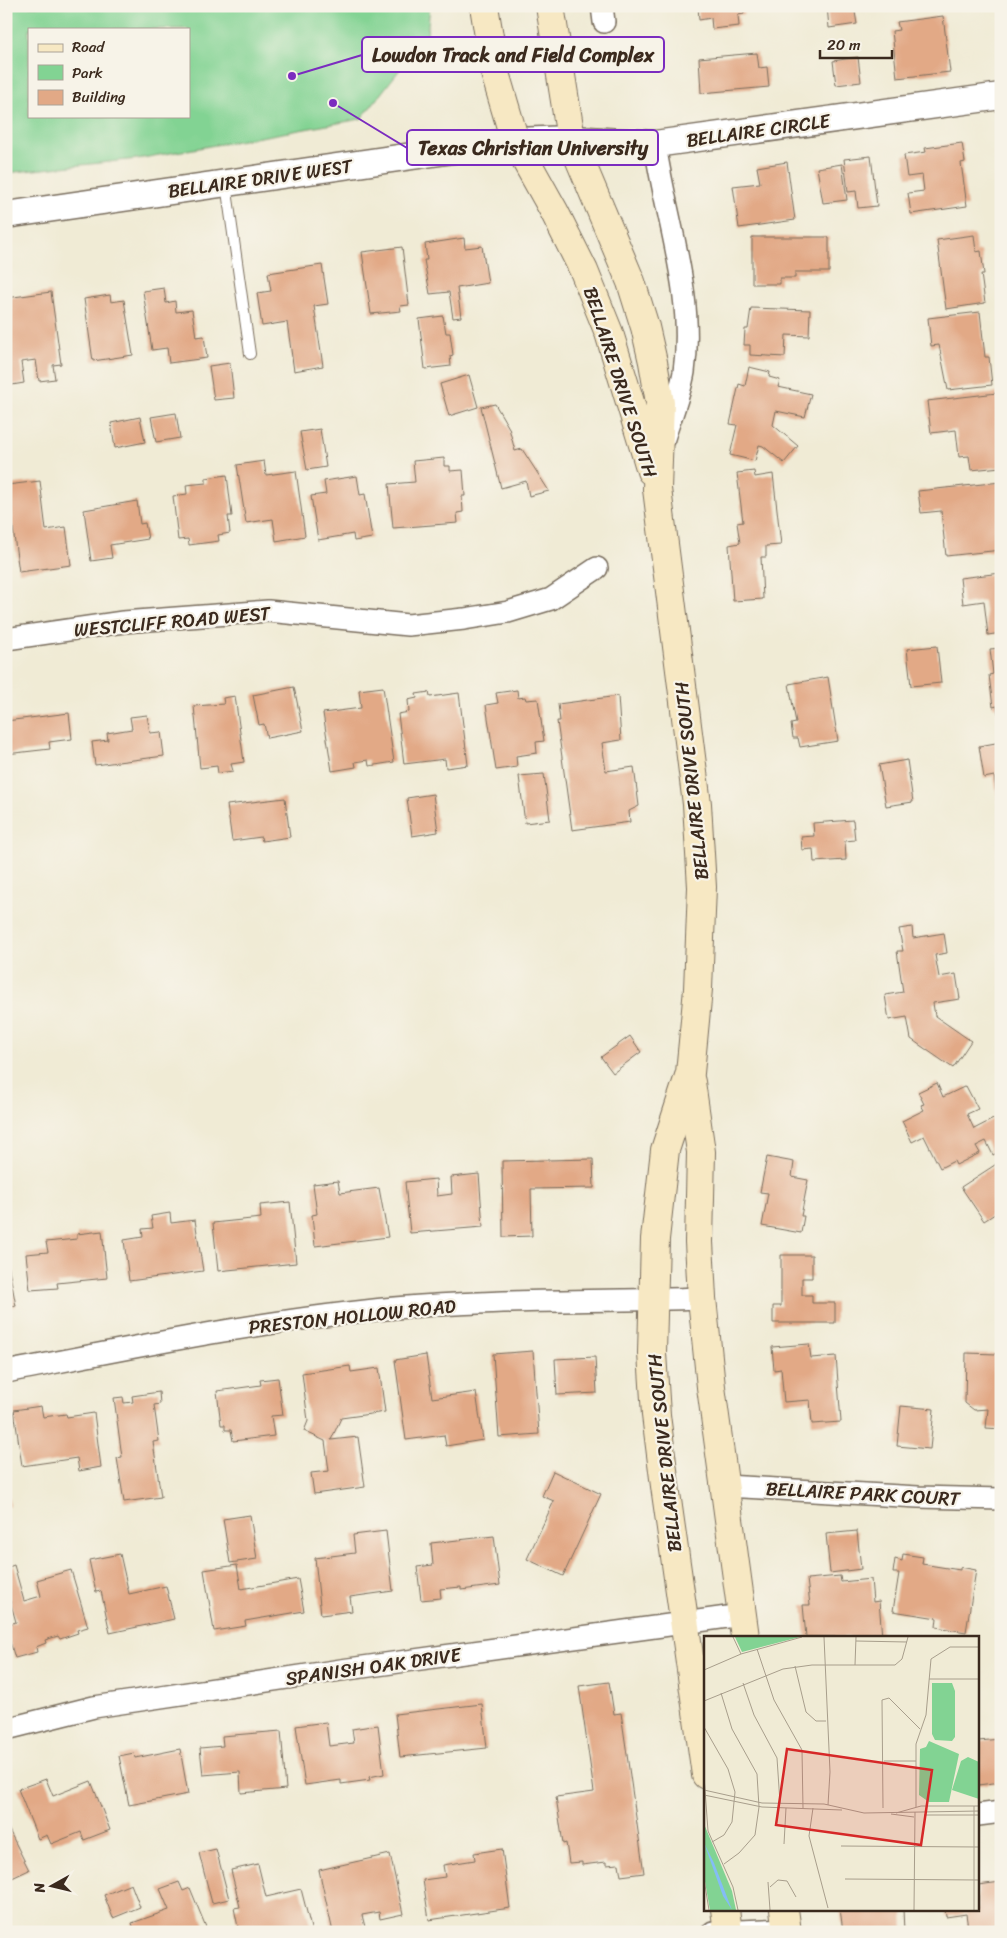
<svg xmlns="http://www.w3.org/2000/svg" width="1007" height="1938" viewBox="0 0 1007 1938" font-family="Sriracha,sans-serif">
<rect width="100%" height="100%" fill="#f7f3e8"/>
<filter id="ink" filterUnits="userSpaceOnUse"><feTurbulence type="fractalNoise" baseFrequency=".02" numOctaves="2"/><feDisplacementMap in="SourceGraphic" scale="10" xChannelSelector="R" yChannelSelector="G"/><feConvolveMatrix kernelMatrix="1 2 1 2 8 2 1 2 1" color-interpolation-filters="sRGB"/></filter>
<filter id="wash" filterUnits="userSpaceOnUse"><feTurbulence type="fractalNoise" baseFrequency=".0096" numOctaves="4" result="noise"/><feDisplacementMap in="SourceGraphic" scale="20" xChannelSelector="R" yChannelSelector="G"/><feGaussianBlur stdDeviation="1.12" result="paint"/><feColorMatrix in="noise" values="0 0 0 0 0 0 0 0 0 0 0 0 0 0 0 0 0 1.4 0 .05"/><feComposite in="paint" operator="in"/></filter>
<g filter="url(#wash)">
<rect width="100%" height="100%" fill="#f0ebd5"/>
<path fill="#82d393" stroke="#5e7e58" fill-rule="evenodd" d="M6,6H430L427,35L361,119L137,159L6,173ZM29,29H189V116H29Z"/>
<g id="blocks">
<g fill="#e2a986">
<polygon points="698,6 743,6 744,14 738,15 739,26 712,29 711,18 699,20"/>
<polygon points="827,6 854,6 857,24 829,28"/>
<polygon points="943,16 950,72 897,78 892,31 899,30 897,22"/>
<polygon points="757,53 759,68 767,67 769,87 701,93 699,58"/>
<polygon points="858,57 861,82 836,85 833,61"/>
<polygon points="962,143 965,162 961,163 967,206 911,214 908,193 924,191 922,175 907,177 904,155 926,152 925,148"/>
<polygon points="871,156 877,206 858,208 856,191 848,192 844,159"/>
<polygon points="787,162 795,220 739,228 733,186 760,183 757,167"/>
<polygon points="842,164 847,200 823,203 817,168"/>
<polygon points="974,235 976,252 981,251 984,274 981,274 985,303 946,309 937,240"/>
<polygon points="752,237 829,237 829,272 795,272 795,278 780,278 780,284 752,284"/>
<polygon points="464,238 465,248 482,246 488,283 457,288 461,317 453,318 449,292 430,294 424,260 427,260 425,244"/>
<polygon points="402,247 409,305 400,306 401,311 371,314 362,252"/>
<polygon points="322,265 328,304 314,306 323,366 294,371 287,322 262,326 257,293 271,291 268,273"/>
<polygon points="164,288 166,303 175,301 176,312 192,310 196,337 204,336 207,358 169,363 167,348 152,350 143,291"/>
<polygon points="51,292 61,364 53,365 55,379 39,381 36,360 21,362 24,383 6,386 6,298"/>
<polygon points="110,295 111,302 124,300 133,355 93,361 84,299"/>
<polygon points="751,308 810,310 809,336 786,335 785,357 750,355 750,345 744,345 745,329 748,329"/>
<polygon points="980,312 985,357 989,357 992,385 948,390 939,345 931,346 928,318"/>
<polygon points="443,316 446,333 450,333 453,355 450,356 451,366 425,369 419,319"/>
<polygon points="230,363 234,398 214,400 209,366"/>
<polygon points="749,367 770,372 769,377 780,380 778,387 811,394 805,417 776,411 773,425 798,446 784,463 763,446 759,445 755,461 730,455 737,425 730,424 739,384 745,386"/>
<polygon points="469,375 478,407 449,416 440,384"/>
<polygon points="997,393 1001,422 1001,467 971,470 969,456 959,457 956,430 931,433 927,401"/>
<polygon points="495,404 509,428 515,451 522,449 549,491 529,496 526,481 501,488 481,407"/>
<polygon points="176,413 180,438 156,442 151,417"/>
<polygon points="140,417 145,442 115,448 111,423"/>
<polygon points="320,429 326,467 307,470 300,432"/>
<polygon points="444,458 444,466 450,466 450,471 463,470 465,496 462,496 463,512 457,513 458,523 393,528 389,484 415,482 413,461"/>
<polygon points="264,461 266,475 296,471 305,536 276,541 273,519 246,523 237,465"/>
<polygon points="754,471 755,477 773,474 781,545 766,546 766,557 761,557 763,599 733,601 729,545 740,543 737,523 743,522 737,473"/>
<polygon points="227,475 232,516 228,516 230,533 218,535 219,541 189,545 188,539 178,540 173,496 187,494 186,485 206,483 206,478"/>
<polygon points="357,476 360,495 365,494 372,538 354,541 353,534 318,540 311,496 326,494 324,481"/>
<polygon points="40,481 46,530 66,527 71,565 19,572 7,485"/>
<polygon points="1001,482 1001,550 946,556 941,511 921,513 918,491"/>
<polygon points="137,501 140,524 145,523 148,539 110,545 112,558 91,561 84,510"/>
<polygon points="1001,573 1001,633 988,635 984,601 963,604 960,578"/>
<polygon points="937,646 941,683 911,686 907,649"/>
<polygon points="1001,648 1001,723 1000,724 997,706 993,707 989,675 993,674 990,649"/>
<polygon points="828,677 838,741 800,747 798,738 793,738 791,724 796,723 789,684"/>
<polygon points="294,687 303,731 267,738 264,724 259,725 253,695"/>
<polygon points="383,687 394,762 369,766 368,760 355,762 356,767 332,771 323,713 361,708 359,690"/>
<polygon points="517,690 518,698 525,697 526,700 538,699 544,741 536,742 537,753 516,756 517,767 496,770 486,705 498,703 496,693"/>
<polygon points="429,692 430,697 459,693 468,765 446,768 445,759 404,764 398,714 409,712 408,700 417,698 416,694"/>
<polygon points="235,696 244,762 231,764 233,771 218,773 217,766 200,768 194,706 224,704 223,698"/>
<polygon points="618,696 621,740 602,743 606,771 634,767 639,806 629,811 630,822 572,830 557,721 560,721 558,704"/>
<polygon points="69,713 72,739 49,742 50,749 6,754 6,721"/>
<polygon points="147,715 150,733 161,732 164,756 95,765 92,742 108,740 107,733 132,729 130,717"/>
<polygon points="1001,742 1001,808 999,808 994,776 984,778 979,746"/>
<polygon points="907,760 913,802 886,806 879,765"/>
<polygon points="544,774 550,820 525,823 519,776"/>
<polygon points="433,794 438,832 412,836 407,798"/>
<polygon points="285,798 290,837 262,841 261,837 232,841 227,805"/>
<polygon points="853,820 855,840 845,841 846,860 814,862 813,849 802,850 801,837 814,836 813,823"/>
<polygon points="912,927 913,938 944,933 947,953 935,955 939,977 956,974 960,999 933,1003 935,1016 971,1041 953,1068 911,1039 907,1017 889,1020 885,995 903,992 897,951 903,951 899,929"/>
<polygon points="630,1036 641,1052 613,1073 601,1057"/>
<polygon points="937,1083 943,1097 966,1086 978,1109 967,1114 974,1129 1001,1115 1001,1151 993,1155 986,1141 976,1146 980,1153 956,1165 954,1161 940,1168 924,1136 912,1142 902,1121 924,1110 921,1105 924,1104 918,1092"/>
<polygon points="767,1157 794,1162 792,1177 808,1180 801,1216 804,1216 801,1233 762,1226 768,1193 760,1192"/>
<polygon points="593,1159 594,1188 531,1189 532,1236 503,1237 502,1161"/>
<polygon points="1001,1161 1001,1210 984,1221 961,1187"/>
<polygon points="479,1174 483,1227 410,1233 405,1182 436,1179 437,1196 452,1194 451,1177"/>
<polygon points="338,1181 340,1193 379,1188 388,1237 315,1246 312,1215 317,1214 313,1184"/>
<polygon points="290,1202 296,1263 218,1271 213,1223 261,1218 260,1205"/>
<polygon points="170,1213 171,1223 195,1220 203,1271 129,1281 124,1240 143,1237 142,1229 153,1228 151,1216"/>
<polygon points="102,1231 107,1278 57,1283 58,1288 30,1290 26,1254 48,1252 46,1242 77,1239 77,1234"/>
<polygon points="6,1253 16,1306 6,1308"/>
<polygon points="781,1255 812,1255 812,1278 802,1278 802,1295 812,1295 812,1303 835,1303 835,1323 773,1323 773,1306 781,1306"/>
<polygon points="809,1344 811,1358 836,1356 841,1422 812,1424 810,1400 784,1402 781,1369 774,1370 772,1347"/>
<polygon points="533,1351 539,1434 499,1437 493,1354"/>
<polygon points="966,1353 997,1354 1001,1356 1001,1429 986,1428 988,1409 974,1410 965,1403"/>
<polygon points="426,1355 432,1398 476,1392 483,1440 446,1446 444,1435 406,1440 395,1360"/>
<polygon points="595,1357 597,1393 557,1395 555,1359"/>
<polygon points="350,1366 351,1372 379,1368 385,1412 341,1418 331,1440 358,1437 365,1487 314,1494 311,1473 329,1471 325,1441 304,1431 308,1421 302,1373"/>
<polygon points="278,1378 283,1415 271,1416 274,1436 233,1441 231,1430 225,1430 225,1425 221,1425 217,1391 261,1385 260,1380"/>
<polygon points="159,1392 160,1404 154,1405 159,1441 153,1442 161,1497 124,1502 117,1458 122,1457 114,1398 123,1397 124,1403 133,1402 132,1396"/>
<polygon points="41,1406 43,1417 66,1414 67,1417 94,1413 101,1467 79,1471 77,1458 22,1466 14,1410"/>
<polygon points="901,1406 934,1409 930,1449 897,1446"/>
<polygon points="553,1471 601,1494 563,1576 527,1559 554,1501 542,1496"/>
<polygon points="6,1488 10,1506 6,1507"/>
<polygon points="250,1515 257,1559 230,1563 223,1519"/>
<polygon points="386,1531 393,1591 350,1597 352,1611 321,1615 315,1558 355,1553 353,1535"/>
<polygon points="857,1531 861,1569 830,1573 826,1534"/>
<polygon points="494,1536 500,1585 461,1590 461,1587 440,1589 441,1598 421,1600 417,1567 433,1565 431,1543"/>
<polygon points="120,1554 129,1594 166,1586 174,1619 110,1633 101,1591 96,1592 89,1560"/>
<polygon points="903,1554 923,1557 922,1564 960,1570 960,1567 976,1570 966,1632 936,1627 937,1618 893,1611 899,1573 893,1573 895,1559 902,1561"/>
<polygon points="14,1565 24,1601 41,1596 37,1580 71,1570 88,1627 77,1630 78,1633 60,1639 58,1636 45,1640 46,1643 36,1647 37,1652 15,1658 6,1629 6,1625 16,1622 10,1601 6,1602 6,1568"/>
<polygon points="237,1565 241,1589 298,1579 304,1611 245,1621 246,1626 214,1631 204,1570"/>
<polygon points="840,1576 841,1582 871,1579 873,1602 879,1601 882,1637 806,1637 803,1605 810,1605 807,1579"/>
<polygon points="609,1682 614,1714 621,1713 644,1873 621,1876 619,1864 606,1865 606,1862 582,1865 582,1862 569,1863 566,1843 563,1844 556,1797 594,1792 579,1686"/>
<polygon points="482,1704 487,1748 400,1757 395,1714"/>
<polygon points="326,1722 329,1746 354,1743 352,1729 378,1725 384,1774 369,1777 370,1780 341,1784 341,1780 305,1785 296,1726"/>
<polygon points="281,1731 286,1789 241,1793 240,1772 203,1775 200,1748 223,1746 222,1736"/>
<polygon points="1001,1739 1001,1782 978,1785 978,1741"/>
<polygon points="180,1749 188,1794 129,1805 119,1756 134,1753 135,1758"/>
<polygon points="46,1779 53,1796 91,1781 110,1830 84,1840 81,1832 51,1844 47,1835 38,1839 18,1789"/>
<polygon points="8,1828 29,1870 10,1879 8,1876 6,1877"/>
<polygon points="216,1849 229,1899 212,1903 199,1853"/>
<polygon points="502,1849 510,1908 429,1920 423,1880 445,1877 443,1865 475,1860 474,1853"/>
<polygon points="390,1854 403,1914 380,1919 379,1912 362,1915 366,1931 333,1932 319,1870"/>
<polygon points="258,1864 266,1897 301,1889 312,1932 239,1932 234,1908 240,1907 231,1870"/>
<polygon points="179,1882 183,1891 190,1888 208,1932 135,1932 132,1923 169,1910 160,1889"/>
<polygon points="1001,1882 1001,1932 980,1932 980,1927 968,1928 966,1914 946,1917 945,1909 978,1909 978,1885"/>
<polygon points="131,1884 140,1907 113,1918 104,1895"/>
<polygon points="840,1909 903,1909 904,1932 843,1931"/>
</g>
</g>
</g>
<g filter="url(#ink)">
<use href="#blocks" fill-opacity="0" stroke="#7a6e5e" stroke-width="1"/>
<g fill="none" stroke-linecap="round" stroke-linejoin="round">
<defs>
<polyline id="service" points="226,184 250,354"/>
<g id="minor">
<polyline points="602,6 604,22"/>
<path d="M655,144C666,220 695,294 684,372C680,395 671,416 664,438"/>
<polyline points="6,639 123,622 268,611 408,625 464,619 508,612 551,599 597,568"/>
<path d="M6,1372C135,1347 264,1320 395,1308C497,1299 599,1302 702,1298"/>
<polyline points="725,1486 918,1497 1001,1499"/>
<polyline points="6,1729 94,1707 341,1670 742,1615"/>
<polyline points="978,1815 1001,1812"/>
<polyline points="713,1932 787,1929"/>
</g>
<polyline id="tertiary" points="6,215 515,141 571,139 655,144 1001,96"/>
<g id="secondary">
<polyline points="484,6 495,73 515,141 554,211 584,271 609,333 651,471"/>
<polyline points="550,6 571,139 631,282 645,327 653,362 660,403 657,489 697,804 702,887 698,989 690,1073 665,1150 655,1239 652,1353 656,1415 665,1486 706,1775"/>
<polyline points="691,1082 701,1152 699,1242 702,1298 711,1387 745,1637"/>
<polyline points="725,1909 728,1932"/>
<polyline points="784,1909 787,1932"/>
</g>
</defs>
<use href="#service" stroke="#7a6e5e" stroke-width="12"/>
<use href="#minor" stroke="#7a6e5e" stroke-width="24"/>
<use href="#tertiary" stroke="#7a6e5e" stroke-width="29"/>
<use href="#secondary" stroke="#7a6e5e" stroke-width="30"/>
<use href="#service" stroke="#fff" stroke-width="10"/>
<use href="#minor" stroke="#fff" stroke-width="21"/>
<use href="#tertiary" stroke="#fff" stroke-width="26"/>
<use href="#secondary" stroke="#f7e8c3" stroke-width="28"/>
</g>
</g>
<g text-anchor="middle" stroke-width="4.5" stroke-linejoin="round" paint-order="stroke">
<g font-size="19" fill="#3b2a1e" stroke="#f7f3e8">
<text transform="translate(758 130) rotate(-8)" y="7">BELLAIRE CIRCLE</text>
<text transform="translate(260 178) rotate(-8)" y="7">BELLAIRE DRIVE WEST</text>
<text transform="translate(621 382) rotate(72)" y="7">BELLAIRE DRIVE SOUTH</text>
<text transform="translate(172 621) rotate(-5)" y="7">WESTCLIFF ROAD WEST</text>
<text transform="translate(691 781) rotate(-96)" y="7">BELLAIRE DRIVE SOUTH</text>
<text transform="translate(352 1316) rotate(-6)" y="7">PRESTON HOLLOW ROAD</text>
<text transform="translate(664 1453) rotate(-96)" y="7">BELLAIRE DRIVE SOUTH</text>
<text transform="translate(863 1493) rotate(3)" y="7">BELLAIRE PARK COURT</text>
<text transform="translate(373 1666) rotate(-8)" y="7">SPANISH OAK DRIVE</text>
</g>
</g>
<g transform="translate(704 1636)">
<rect width="275" height="275" fill="#f0ebd5"/>
<path d="M31,1H96L38,16ZM228,47H248L251,55V101L248,105L231,104L228,98ZM225,105L255,118L245,166H225L215,159L216,113L222,111ZM264,121L275,126V163L248,154L257,125ZM0,188L28,255L32,274H6L0,240Z" fill="#82d393"/>
<path d="M0,207L10,227L28,274L19,260Z" fill="#84bdf5"/>
<path fill="none" stroke="#a89e8c" stroke-width="1" d="M29,1L37,18M120,1L126,136L124,169M152,5L203,6M53,13L70,64L98,114L99,172M151,29L152,1M91,30L102,76L112,85H122M0,34L37,18L98,1M225,43H275M39,47L50,79L73,122L76,167M17,57L28,93L53,138L55,171L51,199L35,217L20,228M0,65L79,33L108,29H191L198,23L204,1M0,91L24,133L31,156L28,186L20,199L8,206M180,125H212M0,140L4,195L29,251L34,274M0,154L58,167L120,168L160,177L275,175M0,159L58,171L138,174M212,171V108L222,79L227,23L246,11H275M109,172L105,200L124,272M179,172L178,64L185,62L216,93M192,177L217,170H275M187,178L210,181M220,179H275M80,208L82,172M137,210L275,211M0,243L5,274M141,243L275,244M64,246L66,274M66,251L74,244L83,245L92,261M210,274L211,176M270,274V170"/>
<path fill="#d62828" fill-opacity="0.15" stroke="#d62828" stroke-width="2.5" d="M83,113L228,134L217,209L72,189Z"/>
<rect width="275" height="275" fill="none" stroke="#3b2a1e" stroke-width="2.5"/>
</g>
<path fill="none" stroke="#7b2cbf" stroke-width="2" d="M292 76L362 55M333 103L407 148"/>
<g fill="#7b2cbf" stroke="#f7f3e8" stroke-width="2">
<circle cx="292" cy="76" r="5"/>
<circle cx="333" cy="103" r="5"/>
</g>
<g fill="#f7f3e8" stroke="#7b2cbf" stroke-width="2">
<rect x="362" y="37" width="302" height="35" rx="5"/>
<rect x="407" y="130" width="251" height="35" rx="5"/>
</g>
<g font-size="20" text-anchor="middle" font-weight="bold" fill="#3b2a1e">
<text x="513" y="62">Lowdon Track and Field Complex</text>
<text x="533" y="155">Texas Christian University</text>
</g>
<rect width="1007" height="1938" fill="none" stroke="#f7f3e8" stroke-width="25"/>
<rect x="28" y="28" width="162" height="90" fill="#f7f3e8" stroke="#aca397"/>
<rect x="38" y="44" width="25" height="8" fill="#f7e8c3" stroke="#aca397"/>
<text x="72" y="52" font-size="15" fill="#3b2a1e">Road</text>
<rect x="38" y="65" width="25" height="15" fill="#82d393" stroke="#aca397"/>
<text x="72" y="78" font-size="15" fill="#3b2a1e">Park</text>
<rect x="38" y="90" width="25" height="15" fill="#e2a986" stroke="#aca397"/>
<text x="72" y="102" font-size="15" fill="#3b2a1e">Building</text>
<g transform="translate(52 1886) rotate(262)" stroke="#f7f3e8" stroke-width="4" paint-order="stroke">
<path d="M0-4L9 19L0 12L-9 19Z" fill="#3b2a1e"/>
<text y="-8" font-size="14" font-weight="bold" text-anchor="middle" fill="#3b2a1e">N</text>
</g>
<path d="M820 50v8h72v-8" fill="none" stroke="#3b2a1e" stroke-width="2.5"/>
<text x="827" y="50" font-size="15" fill="#3b2a1e" stroke="#f7f3e8" stroke-width="4" paint-order="stroke">20 m</text>
</svg>
